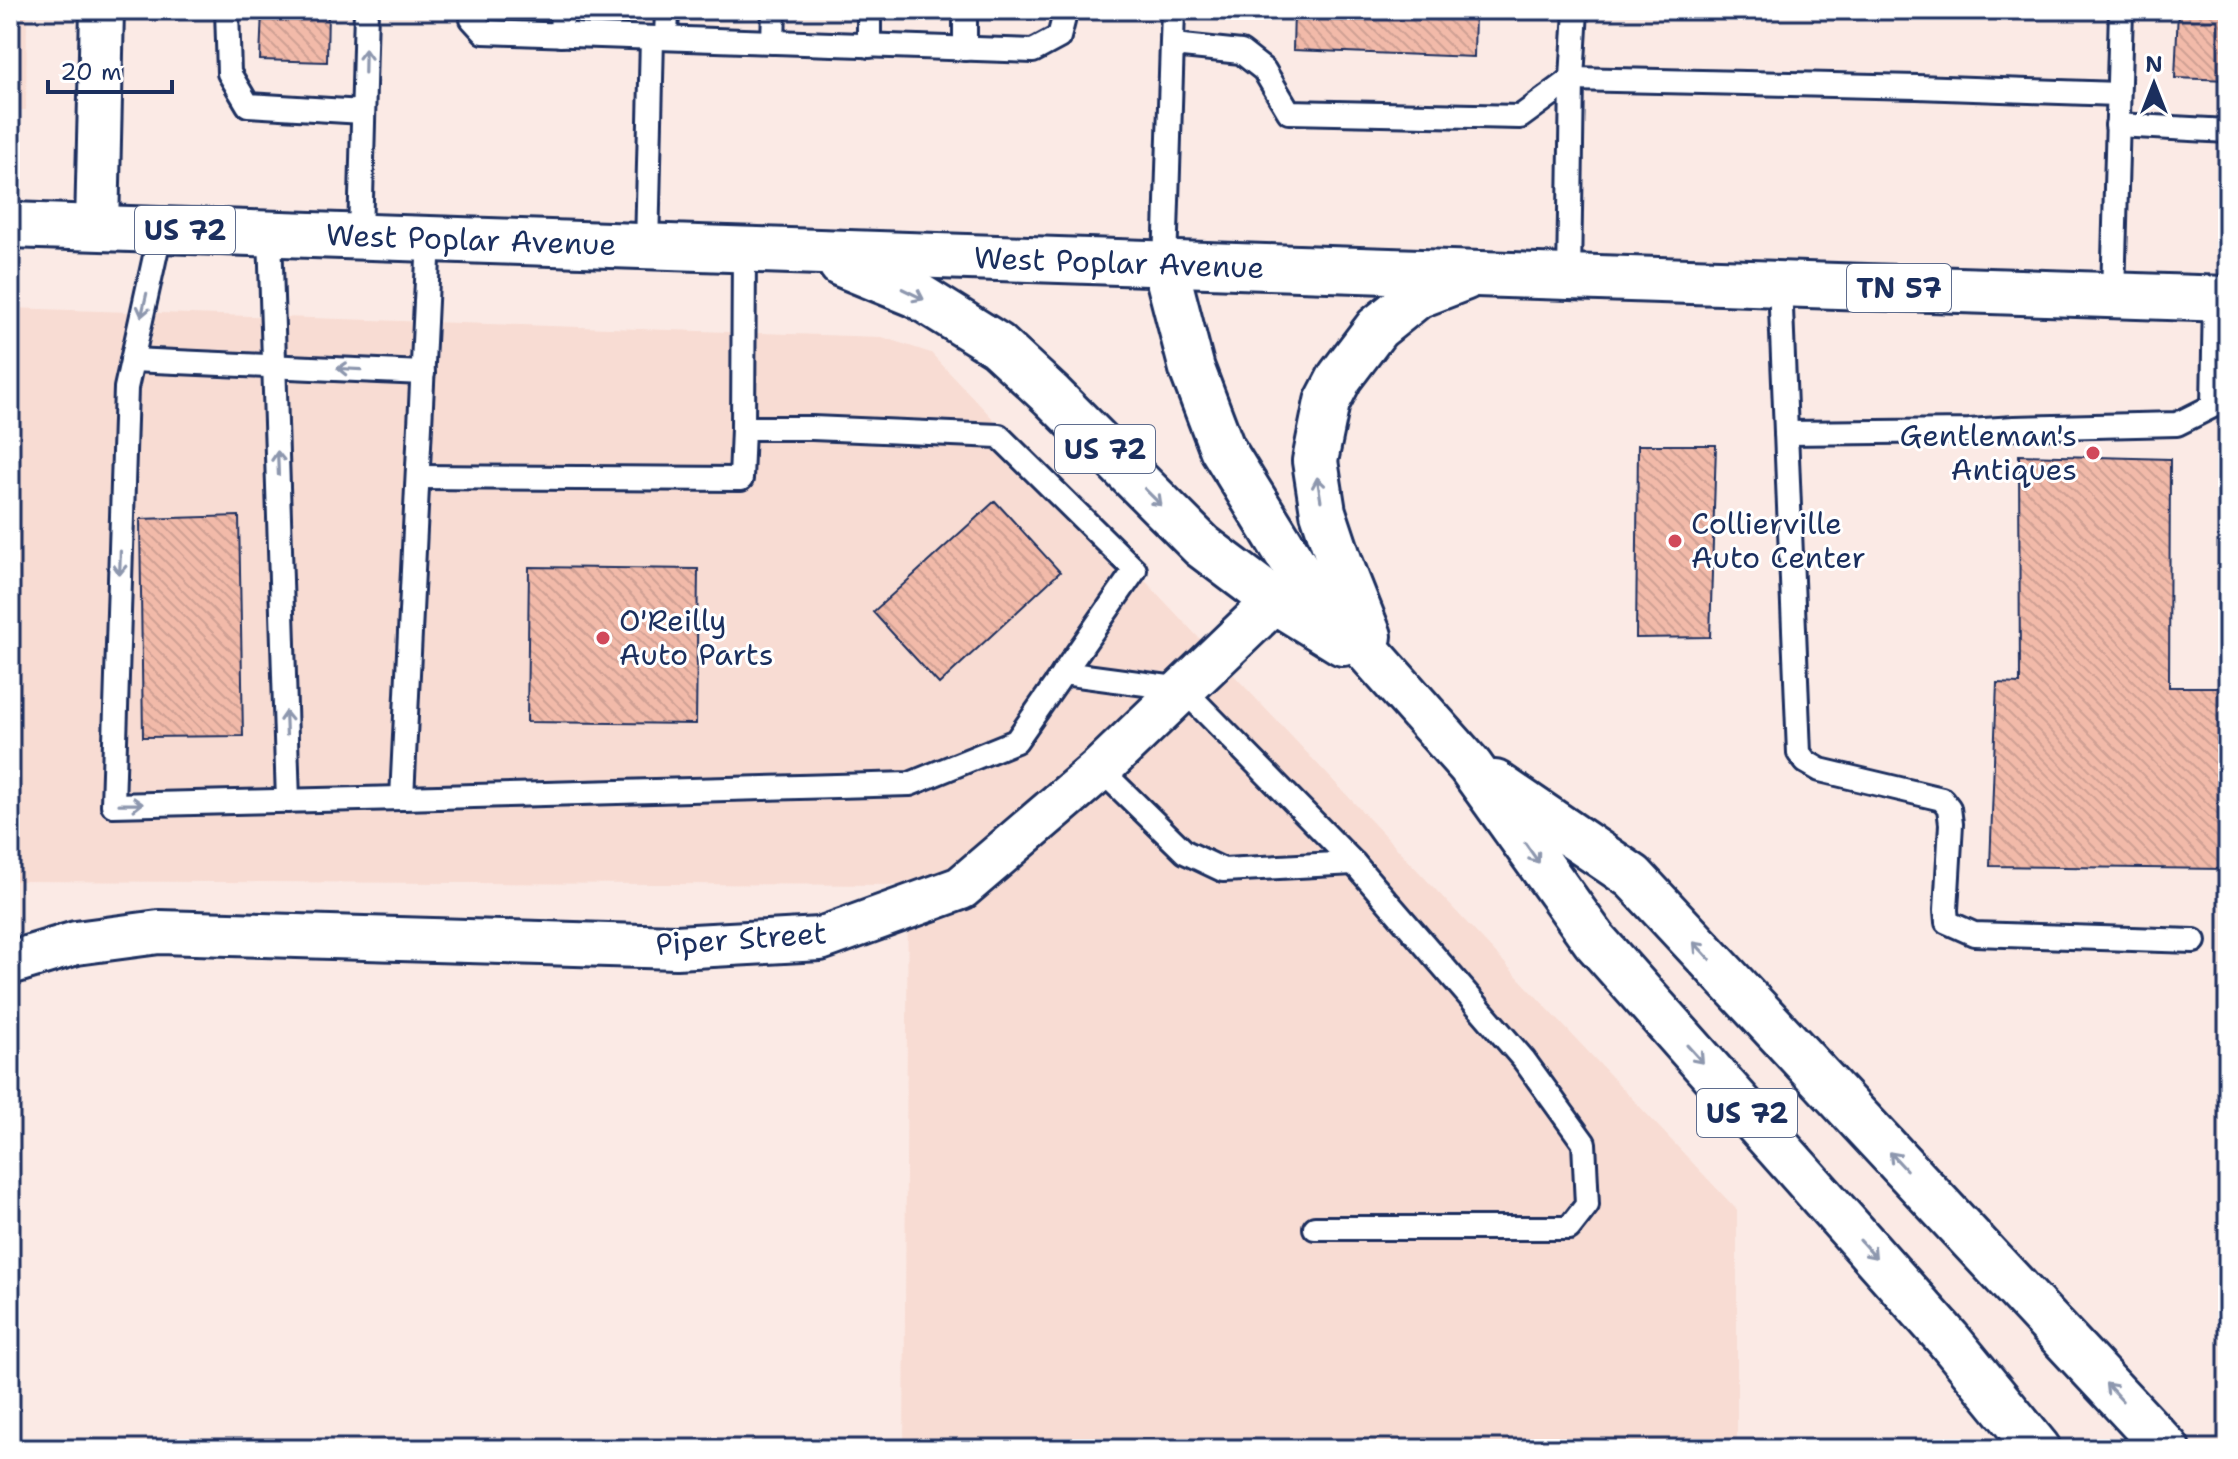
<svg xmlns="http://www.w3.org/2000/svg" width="2238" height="1459" viewBox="0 0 2238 1459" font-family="'Shantell Sans',sans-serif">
<defs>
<pattern id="building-back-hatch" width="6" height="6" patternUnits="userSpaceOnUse" patternTransform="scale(2)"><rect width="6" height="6" fill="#f2baa9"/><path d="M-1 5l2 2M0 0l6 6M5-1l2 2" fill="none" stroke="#cfa094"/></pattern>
</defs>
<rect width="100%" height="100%" fill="#fbeae5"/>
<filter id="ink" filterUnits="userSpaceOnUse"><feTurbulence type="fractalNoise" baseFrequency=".0125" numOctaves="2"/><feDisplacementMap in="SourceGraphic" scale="16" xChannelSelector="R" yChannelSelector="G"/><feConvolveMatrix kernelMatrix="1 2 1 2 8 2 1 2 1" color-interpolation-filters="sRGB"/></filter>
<g filter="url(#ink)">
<g fill="#f8dcd3">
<polygon points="10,10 27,10 26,110 10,110"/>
<polygon points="10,308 882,337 931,353 1737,1210 1737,1449 904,1449 908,885 10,881"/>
</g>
<g fill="url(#building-back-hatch)" stroke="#1b2f5e" stroke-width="2">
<polygon points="262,10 328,10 327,62 260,60"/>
<polygon points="1294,10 1475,10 1474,57 1293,50"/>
<polygon points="2178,10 2228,10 2228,80 2175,78"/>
<polygon points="1638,445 1716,445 1710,637 1636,638"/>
<polygon points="2019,455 2170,459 2169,687 2228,687 2224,869 1990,866 1997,683 2020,684"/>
<polygon points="995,501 1060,572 939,684 873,612"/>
<polygon points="239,516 243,736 143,737 140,519"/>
<polygon points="529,567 698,569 696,724 527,722"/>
</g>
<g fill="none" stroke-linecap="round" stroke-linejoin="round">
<defs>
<g id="lane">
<polyline points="227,10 229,73 248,105 363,112"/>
<polyline points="472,10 472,19 484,32 1033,51 1059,37 1066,10"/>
<polyline points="561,35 562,10"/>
<polyline points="666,38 667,10"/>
<polyline points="773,42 774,10"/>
<polyline points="1173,45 1241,52 1264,70 1289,112 1520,117 1572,79 1917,87 2118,94"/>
<polyline points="869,46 869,10"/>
<polyline points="965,49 965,10"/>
<polyline points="2117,125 2228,131"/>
<polyline points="161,229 126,388 113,805 402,798"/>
<polyline points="270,234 288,801"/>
<polyline points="360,236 366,10"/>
<polyline points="429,239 402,798 910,784 1016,741 1135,570 999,436 812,428 743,428 744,250"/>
<polyline points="647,247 652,38"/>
<polyline points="1165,265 1173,10"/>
<polyline points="1569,278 1572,79 1576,10"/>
<polyline points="1780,284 1799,753 1806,762 1820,770 1942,799 1949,808 1951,824 1946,910 1947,922 1974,934 2194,941"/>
<polyline points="2113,295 2121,10"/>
<polyline points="132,360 423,373"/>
<polyline points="1786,433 1969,431 2014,428 2177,424 2213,406 2215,298"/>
<polyline points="418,477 741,479 743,428"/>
<polyline points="1063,673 1183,689 1354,863 1524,1060 1584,1143 1587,1205 1569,1228 1315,1228"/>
<polyline points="1100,769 1185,852 1223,870 1354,863"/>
</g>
<g id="street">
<polyline points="97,227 102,10"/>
<polyline points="10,963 76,943 159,932 676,947 820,939 961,888 1100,769 1299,578"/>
</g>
<g id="primary">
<polyline points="10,225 2228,299"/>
<polyline points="841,264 917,295 997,345 1052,396 1202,546 1275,601 1343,643"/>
<polyline points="1165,265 1192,369 1222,448 1301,576 1470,766 1595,941 1948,1339 2038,1449"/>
<polyline points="1369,636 1340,563 1323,512 1315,461 1327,402 1340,377 1377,328 1417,296 1464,278"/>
<polyline points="1495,783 1633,877 2167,1449"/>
</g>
</defs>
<use href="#lane" stroke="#1b2f5e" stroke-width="28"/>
<use href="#street" stroke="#1b2f5e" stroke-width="48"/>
<use href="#primary" stroke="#1b2f5e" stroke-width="50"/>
<use href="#lane" stroke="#fff" stroke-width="22"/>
<use href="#street" stroke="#fff" stroke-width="42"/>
<use href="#primary" stroke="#fff" stroke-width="44"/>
</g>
<defs><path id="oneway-shaft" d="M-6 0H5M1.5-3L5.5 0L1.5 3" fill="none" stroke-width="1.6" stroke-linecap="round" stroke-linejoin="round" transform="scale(2)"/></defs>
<g stroke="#8d97ae">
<use href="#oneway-shaft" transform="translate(365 61) rotate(-89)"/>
<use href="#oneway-shaft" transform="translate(913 294) rotate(26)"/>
<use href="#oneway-shaft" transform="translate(144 305) rotate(103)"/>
<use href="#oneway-shaft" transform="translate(349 369) rotate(-177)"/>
<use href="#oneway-shaft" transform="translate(278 463) rotate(-92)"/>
<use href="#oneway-shaft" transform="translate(1319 489) rotate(-99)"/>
<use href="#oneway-shaft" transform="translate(1153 497) rotate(45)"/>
<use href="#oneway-shaft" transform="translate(120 563) rotate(92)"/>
<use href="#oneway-shaft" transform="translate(286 723) rotate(-92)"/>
<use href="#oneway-shaft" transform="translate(131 804) rotate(-1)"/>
<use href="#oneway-shaft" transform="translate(1532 853) rotate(55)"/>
<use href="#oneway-shaft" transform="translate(1702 951) rotate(-133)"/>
<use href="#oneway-shaft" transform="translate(1695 1054) rotate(48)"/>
<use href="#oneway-shaft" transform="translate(1898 1161) rotate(-133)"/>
<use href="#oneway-shaft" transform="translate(1868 1249) rotate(48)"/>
<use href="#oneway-shaft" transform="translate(2114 1392) rotate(-133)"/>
</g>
</g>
<g fill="#d1495b" stroke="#fff" stroke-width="3">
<circle cx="2093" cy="453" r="8"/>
<circle cx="1675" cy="541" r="8"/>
<circle cx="603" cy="638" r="8"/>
</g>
<g text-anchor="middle" stroke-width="6" stroke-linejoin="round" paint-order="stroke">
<g fill="#fff" stroke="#5f6d8e" stroke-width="2">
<rect x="135" y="206" width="100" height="48" rx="6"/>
<rect x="1847" y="264" width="104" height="48" rx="6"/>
<rect x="1055" y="425" width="100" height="48" rx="6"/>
<rect x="1697" y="1089" width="100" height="48" rx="6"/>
</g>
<g font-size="28" font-weight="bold" fill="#1b2f5e">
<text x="185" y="240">US 72</text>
<text x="1899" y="298">TN 57</text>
<text x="1105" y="459">US 72</text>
<text x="1747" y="1123">US 72</text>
</g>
<g font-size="30" fill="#1b2f5e" stroke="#fff">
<text transform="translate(471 240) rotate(2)" y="10">West Poplar Avenue</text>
<text transform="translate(1119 263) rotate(2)" y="10">West Poplar Avenue</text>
<text transform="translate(741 939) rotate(-4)" y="10">Piper Street</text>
</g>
<g font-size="30" fill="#1b2f5e" stroke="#fff" text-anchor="start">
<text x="2077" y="446" text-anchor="end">Gentleman's<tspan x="2077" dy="34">Antiques</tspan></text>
<text x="1691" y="534">Collierville<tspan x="1691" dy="34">Auto Center</tspan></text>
<text x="619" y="631">O'Reilly<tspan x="619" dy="34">Auto Parts</tspan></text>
</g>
</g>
<rect width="2238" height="1459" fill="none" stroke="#fff" stroke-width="40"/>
<rect x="20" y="20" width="2198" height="1419" fill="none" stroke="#1b2f5e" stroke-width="3" filter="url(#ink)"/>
<g transform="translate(2154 84)" stroke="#ffffff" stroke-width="6" paint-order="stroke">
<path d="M0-6L14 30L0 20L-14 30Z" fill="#1b2f5e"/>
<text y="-12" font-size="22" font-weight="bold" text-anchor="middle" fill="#1b2f5e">N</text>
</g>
<path d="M48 80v12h124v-12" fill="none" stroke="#1b2f5e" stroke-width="4"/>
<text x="60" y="80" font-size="24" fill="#1b2f5e" stroke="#ffffff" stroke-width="6" paint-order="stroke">20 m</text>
</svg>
